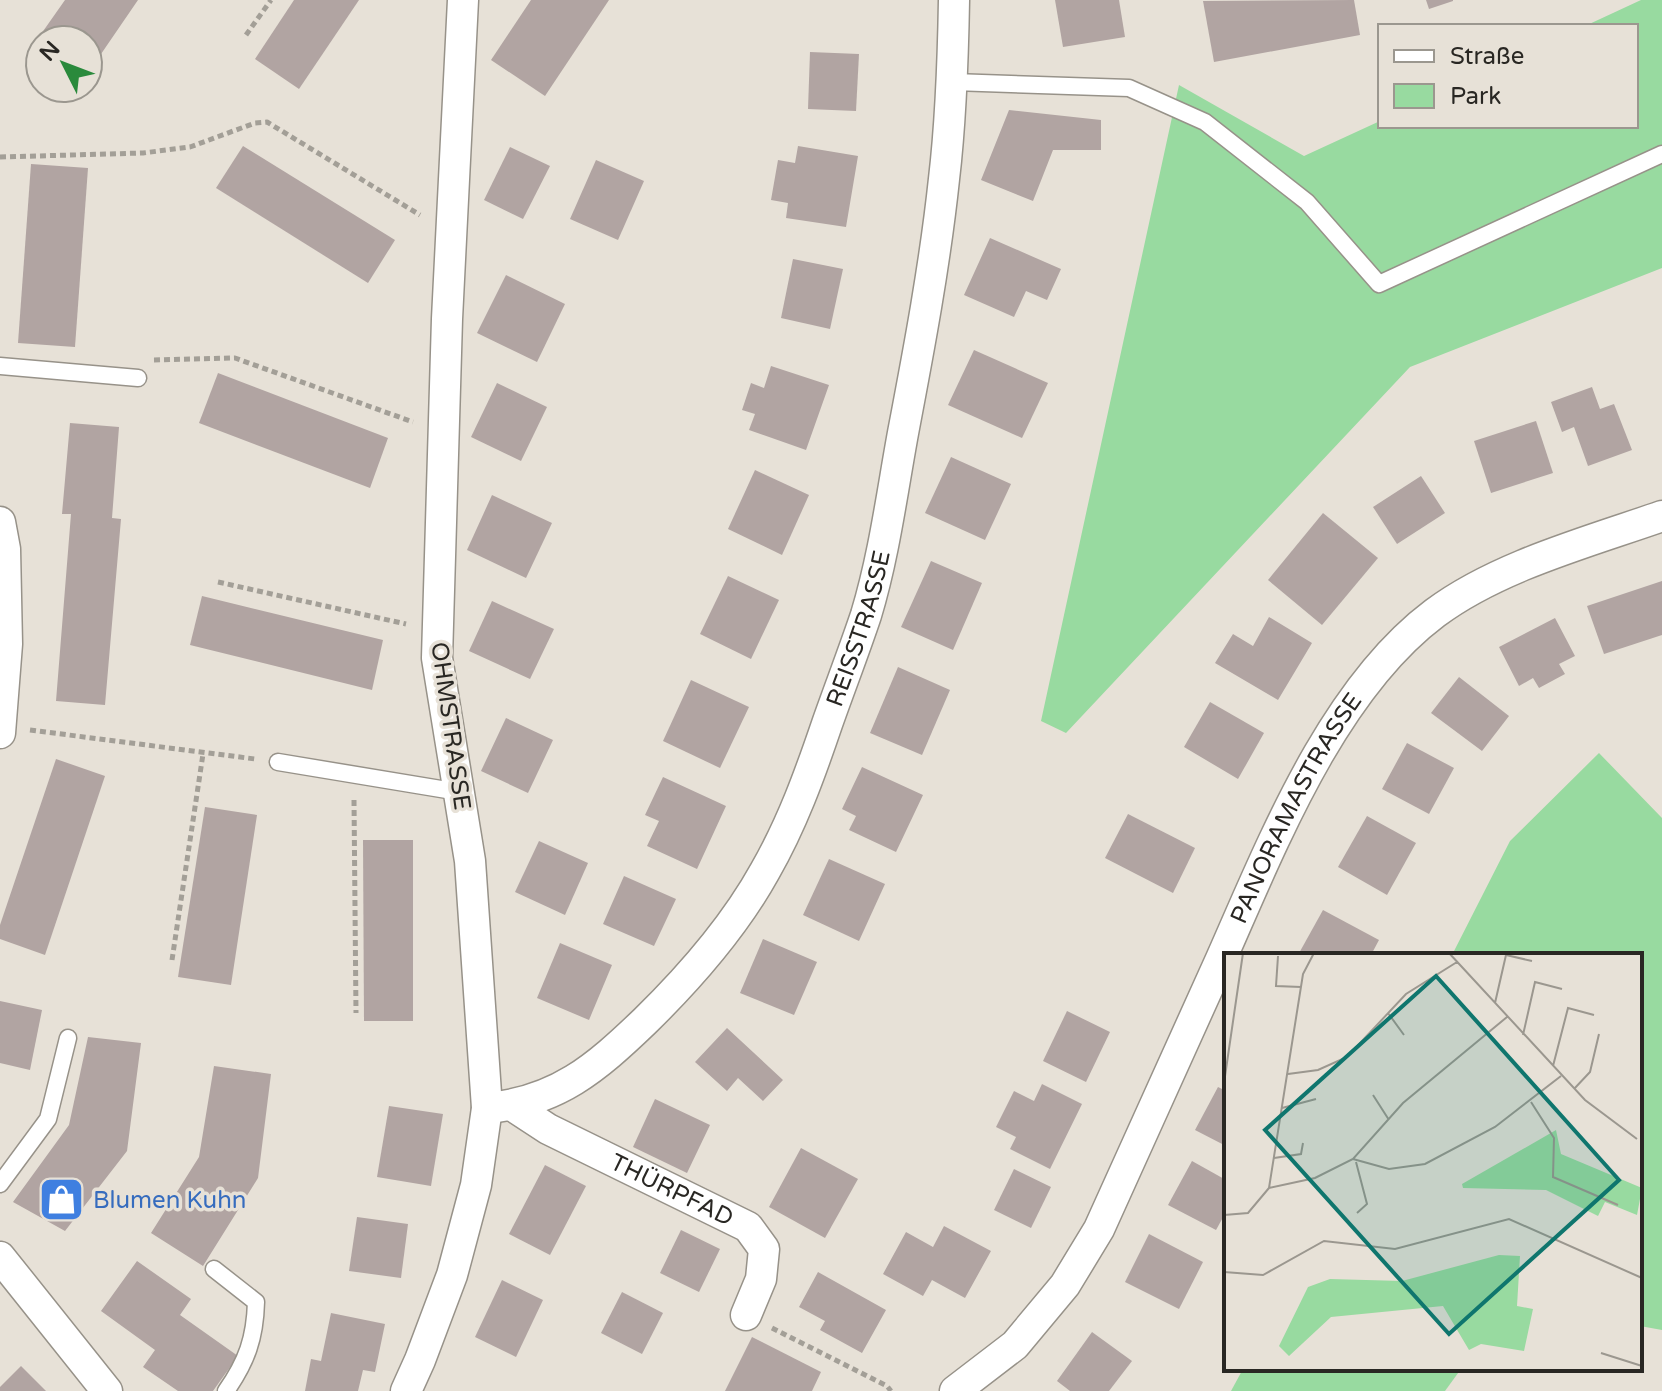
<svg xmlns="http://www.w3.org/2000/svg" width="1662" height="1391" viewBox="0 0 1662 1391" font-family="'Varela Round',sans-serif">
<rect width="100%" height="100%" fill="#e7e1d7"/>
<g fill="#98daa0">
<polygon points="1641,0 1662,0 1662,268 1410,367 1066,733 1041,721 1179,85 1304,156 1380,121 1380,126 1636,126 1636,26 1585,26"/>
<polygon points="1599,753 1662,818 1662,1330 1640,1326 1640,955 1452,955 1510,841"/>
<polygon points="1243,1369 1461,1369 1445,1391 1231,1391"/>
</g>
<g fill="#b1a4a2">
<polygon points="65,0 138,0 88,73 88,40 40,40 40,63 27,54"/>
<polygon points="294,0 359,0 299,89 255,59"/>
<polygon points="531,0 609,0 545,96 491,60"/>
<polygon points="1055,0 1119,0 1125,37 1063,47"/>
<polygon points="1354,0 1360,35 1214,62 1203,1"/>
<polygon points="1426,0 1453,0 1453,1 1429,9"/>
<polygon points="810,52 859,54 856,111 808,109"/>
<polygon points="1009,110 1101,120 1101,150 1053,150 1033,201 981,180"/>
<polygon points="243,146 395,240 368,283 216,188"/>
<polygon points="798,146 858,156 846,227 786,218 788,203 771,200 778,160 795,163"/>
<polygon points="510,147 550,166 523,219 484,200"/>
<polygon points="596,160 644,181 618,240 570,219"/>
<polygon points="31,164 88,168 75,347 18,343"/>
<polygon points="990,238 1061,269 1047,300 1026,291 1014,317 964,295"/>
<polygon points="793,259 843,269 830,329 781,318"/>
<polygon points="506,275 565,304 537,362 477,333"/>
<polygon points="974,350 1048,383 1022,438 948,405"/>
<polygon points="771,366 829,385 806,450 749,430 755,414 742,410 751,383 764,388"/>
<polygon points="218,373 388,438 370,488 199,423"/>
<polygon points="497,383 547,407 521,461 471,437"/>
<polygon points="1592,387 1600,409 1614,404 1632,450 1588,466 1574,427 1562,432 1551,402"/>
<polygon points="1536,421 1553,473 1491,493 1474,441"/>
<polygon points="70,423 119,427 112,518 121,519 105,705 56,701 71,514 62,514"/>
<polygon points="951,457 1011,484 985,540 925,513"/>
<polygon points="755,470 809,495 782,555 728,529"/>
<polygon points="1421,476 1445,513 1397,544 1373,507"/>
<polygon points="492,495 552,523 526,578 467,550"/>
<polygon points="1323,513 1378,558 1322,625 1268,580"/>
<polygon points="931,561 982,583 953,650 901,627"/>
<polygon points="728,576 779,600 751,659 700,634"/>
<polygon points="1662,581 1662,635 1604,654 1587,606"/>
<polygon points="202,596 383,640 372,690 190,645"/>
<polygon points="492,601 554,629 530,679 469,651"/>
<polygon points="1269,617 1312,643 1278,700 1215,663 1233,634 1253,646"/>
<polygon points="1555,618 1575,656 1559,664 1565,674 1539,688 1533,678 1519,686 1499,647"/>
<polygon points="898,667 950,690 922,755 870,733"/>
<polygon points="1459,677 1509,716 1482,751 1431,713"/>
<polygon points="691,680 749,707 720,768 663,741"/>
<polygon points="1210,702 1264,733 1238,779 1184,747"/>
<polygon points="506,718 553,740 528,793 481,771"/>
<polygon points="1407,743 1454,768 1429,814 1382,789"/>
<polygon points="56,759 105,776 45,955 0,939 0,925"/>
<polygon points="862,767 923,795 896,852 849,830 856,816 842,809"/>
<polygon points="663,777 726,806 697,869 647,846 659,821 645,815"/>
<polygon points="205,807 257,815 231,985 178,977"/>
<polygon points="1128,814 1195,848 1173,893 1105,858"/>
<polygon points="1367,816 1416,843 1387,895 1338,867"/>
<polygon points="363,840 413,840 413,1021 364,1021"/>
<polygon points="539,841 588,863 565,915 515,892"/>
<polygon points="829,859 885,884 859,941 803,915"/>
<polygon points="624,876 676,899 654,946 603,924"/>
<polygon points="1323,910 1379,940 1371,955 1298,955"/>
<polygon points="763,939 817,962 794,1015 740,993"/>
<polygon points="560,943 612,965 589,1020 537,998"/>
<polygon points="0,1001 42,1010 30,1070 0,1063"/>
<polygon points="1067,1011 1110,1032 1086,1082 1043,1061"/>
<polygon points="727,1028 783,1080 763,1101 738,1078 727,1091 695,1062"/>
<polygon points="88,1037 141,1043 127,1151 65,1231 13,1202 69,1125"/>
<polygon points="214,1066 271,1074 258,1178 203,1266 151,1233 199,1157"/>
<polygon points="1042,1084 1082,1104 1050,1169 1010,1149 1016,1137 996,1127 1014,1091 1034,1101"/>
<polygon points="1218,1087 1226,1091 1226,1146 1195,1130"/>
<polygon points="655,1099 710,1125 687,1173 633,1147"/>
<polygon points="389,1106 443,1114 431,1186 377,1177"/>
<polygon points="801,1148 858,1179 825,1238 769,1207"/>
<polygon points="1192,1161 1226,1180 1226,1212 1216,1230 1168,1205"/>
<polygon points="545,1165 586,1186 550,1255 509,1234"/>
<polygon points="1014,1169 1051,1187 1031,1228 994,1210"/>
<polygon points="357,1217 408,1224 401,1278 349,1271"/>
<polygon points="944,1226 991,1251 965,1298 932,1280 923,1296 883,1274 906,1232 933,1247"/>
<polygon points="681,1230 720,1249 699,1292 660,1273"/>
<polygon points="1149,1234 1203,1262 1179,1309 1125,1282"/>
<polygon points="137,1261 191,1299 180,1315 238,1356 213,1391 178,1391 143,1367 155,1350 101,1311"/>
<polygon points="818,1272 886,1310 862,1353 820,1330 825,1321 799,1307"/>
<polygon points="502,1280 543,1300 516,1357 475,1337"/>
<polygon points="622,1292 663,1313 642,1354 601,1333"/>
<polygon points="331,1313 385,1324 375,1372 363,1370 358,1391 305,1391 311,1359 321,1361"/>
<polygon points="1092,1332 1132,1361 1109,1391 1070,1391 1057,1381"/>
<polygon points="752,1337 821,1372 812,1391 725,1391"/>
<polygon points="21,1366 46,1391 0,1391 0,1387"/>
</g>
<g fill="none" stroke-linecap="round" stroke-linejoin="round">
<defs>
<g id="lane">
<polyline points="953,82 1129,88 1205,122 1307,202 1379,284 1662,154"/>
<polyline points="0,366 138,378"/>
<polyline points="278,762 459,792"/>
<polyline points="0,1184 48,1119 68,1038"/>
<path d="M214,1269L256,1302C255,1338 247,1361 226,1391"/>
</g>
<g id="street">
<polyline points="0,522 5,549 7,644 0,733"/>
<path id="s1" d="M513,1106L548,1129L748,1227L764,1249L761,1279L746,1315"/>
<path id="s2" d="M487,1108C557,1102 596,1068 645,1021C691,976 734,927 765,871C792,824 810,774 827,724C840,687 854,651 866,615C884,556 892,493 903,433C919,349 935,264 944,179C951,120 953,60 954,0"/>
<polyline points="0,1257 107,1391"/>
<polyline points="406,1391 420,1360 452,1275 476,1185 487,1108 470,861 437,658 447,319 463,0"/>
<path id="s3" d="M955,1391L1015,1345L1065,1285L1099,1229C1140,1139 1180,1049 1221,959C1272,844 1332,690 1435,613C1498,566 1588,542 1662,516"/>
</g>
</defs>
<use href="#lane" stroke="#979289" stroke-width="19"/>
<use href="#street" stroke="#979289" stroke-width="33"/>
<g stroke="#a39f97" stroke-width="5" stroke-dasharray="6 4" stroke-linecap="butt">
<polyline points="246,35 271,0"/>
<polyline points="0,157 143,153 190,147 255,123 267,122 420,215"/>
<polyline points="154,360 235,358 413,422"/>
<polyline points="218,582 406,624"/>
<polyline points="30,730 255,759"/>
<polyline points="354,800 356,1013"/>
<polyline points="172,960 203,754"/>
<polyline points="772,1328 887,1386 891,1391"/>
</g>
<use href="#lane" stroke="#fff" stroke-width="16"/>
<use href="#street" stroke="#fff" stroke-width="30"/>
</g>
<defs>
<symbol id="shop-square" viewBox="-11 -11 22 22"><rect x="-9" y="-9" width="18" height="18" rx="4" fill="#3f7fe0" stroke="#e7e1d7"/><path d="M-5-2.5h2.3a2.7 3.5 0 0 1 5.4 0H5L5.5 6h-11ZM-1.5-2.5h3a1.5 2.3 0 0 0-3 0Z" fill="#fff"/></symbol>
</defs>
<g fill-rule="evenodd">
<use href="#shop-square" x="36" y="1174" width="51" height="51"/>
</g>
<g text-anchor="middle" stroke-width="7" stroke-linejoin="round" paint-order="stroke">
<g font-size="24" fill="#292723" stroke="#e7e1d7">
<text dy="8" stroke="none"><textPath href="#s2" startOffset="638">REISSTRASSE</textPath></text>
<text transform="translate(451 726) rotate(82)" y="8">OHMSTRASSE</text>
<text dy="8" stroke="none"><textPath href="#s3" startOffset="684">PANORAMASTRASSE</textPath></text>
<text dy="8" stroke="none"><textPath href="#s1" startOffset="180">THÜRPFAD</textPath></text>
</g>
<g font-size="24" fill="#366cbe" stroke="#e7e1d7" text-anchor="start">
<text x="93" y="1208">Blumen Kuhn</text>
</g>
</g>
<g transform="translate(1224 953)">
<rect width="418" height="418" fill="#e7e1d7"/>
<path d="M332,177L337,201L418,235L413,262L381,249L374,263L322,237L239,235L238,231ZM275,302L296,303L293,353L309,356L300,398L257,391L245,397L219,353L107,364L65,403L55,393L84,334L106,326L178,328Z" fill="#98daa0"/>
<path fill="none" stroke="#9b978f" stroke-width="2" d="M225,0L361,147L413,186M54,3L52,33L77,34M418,20V53M271,50L282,2L308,8M164,60L180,82M299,82L311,29L338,36M329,113L344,55L370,62M64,121L94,117L123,104L182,41L233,9M0,130L19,0M350,136L366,119L375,81M149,142L165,167M307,149L330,185L329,224L394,252M58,155L92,146M50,205L77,201L79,190M129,206L165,216L201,211L271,174L337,123M132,209L143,251L133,260M45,235L91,225L129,206L179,150L283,64M0,262L24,260L45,235L79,21L90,0M0,319L39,322L100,288L171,296L285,266L418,325M377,400L418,413"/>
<path fill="#0f766e" fill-opacity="0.15" stroke="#0f766e" stroke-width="4" d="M212,23L395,227L225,381L41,177Z"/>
<rect width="418" height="418" fill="none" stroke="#292723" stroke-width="4"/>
</g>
<rect x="1378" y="24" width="260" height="104" fill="#e7e1d7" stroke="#9b978f" stroke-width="2"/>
<rect x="1394" y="50" width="40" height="12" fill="#ffffff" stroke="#9b978f" stroke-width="2"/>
<text x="1450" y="64" font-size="24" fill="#292723">Straße</text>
<rect x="1394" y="84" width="40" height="24" fill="#98daa0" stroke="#9b978f" stroke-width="2"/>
<text x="1450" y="104" font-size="24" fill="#292723">Park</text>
<g transform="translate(64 64) rotate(312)"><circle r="38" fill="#e7e1d7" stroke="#9b978f" stroke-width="2"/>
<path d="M0-6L14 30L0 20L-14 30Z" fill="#2a8a3c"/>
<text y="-12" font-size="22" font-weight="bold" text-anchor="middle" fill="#292723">N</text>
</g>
</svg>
